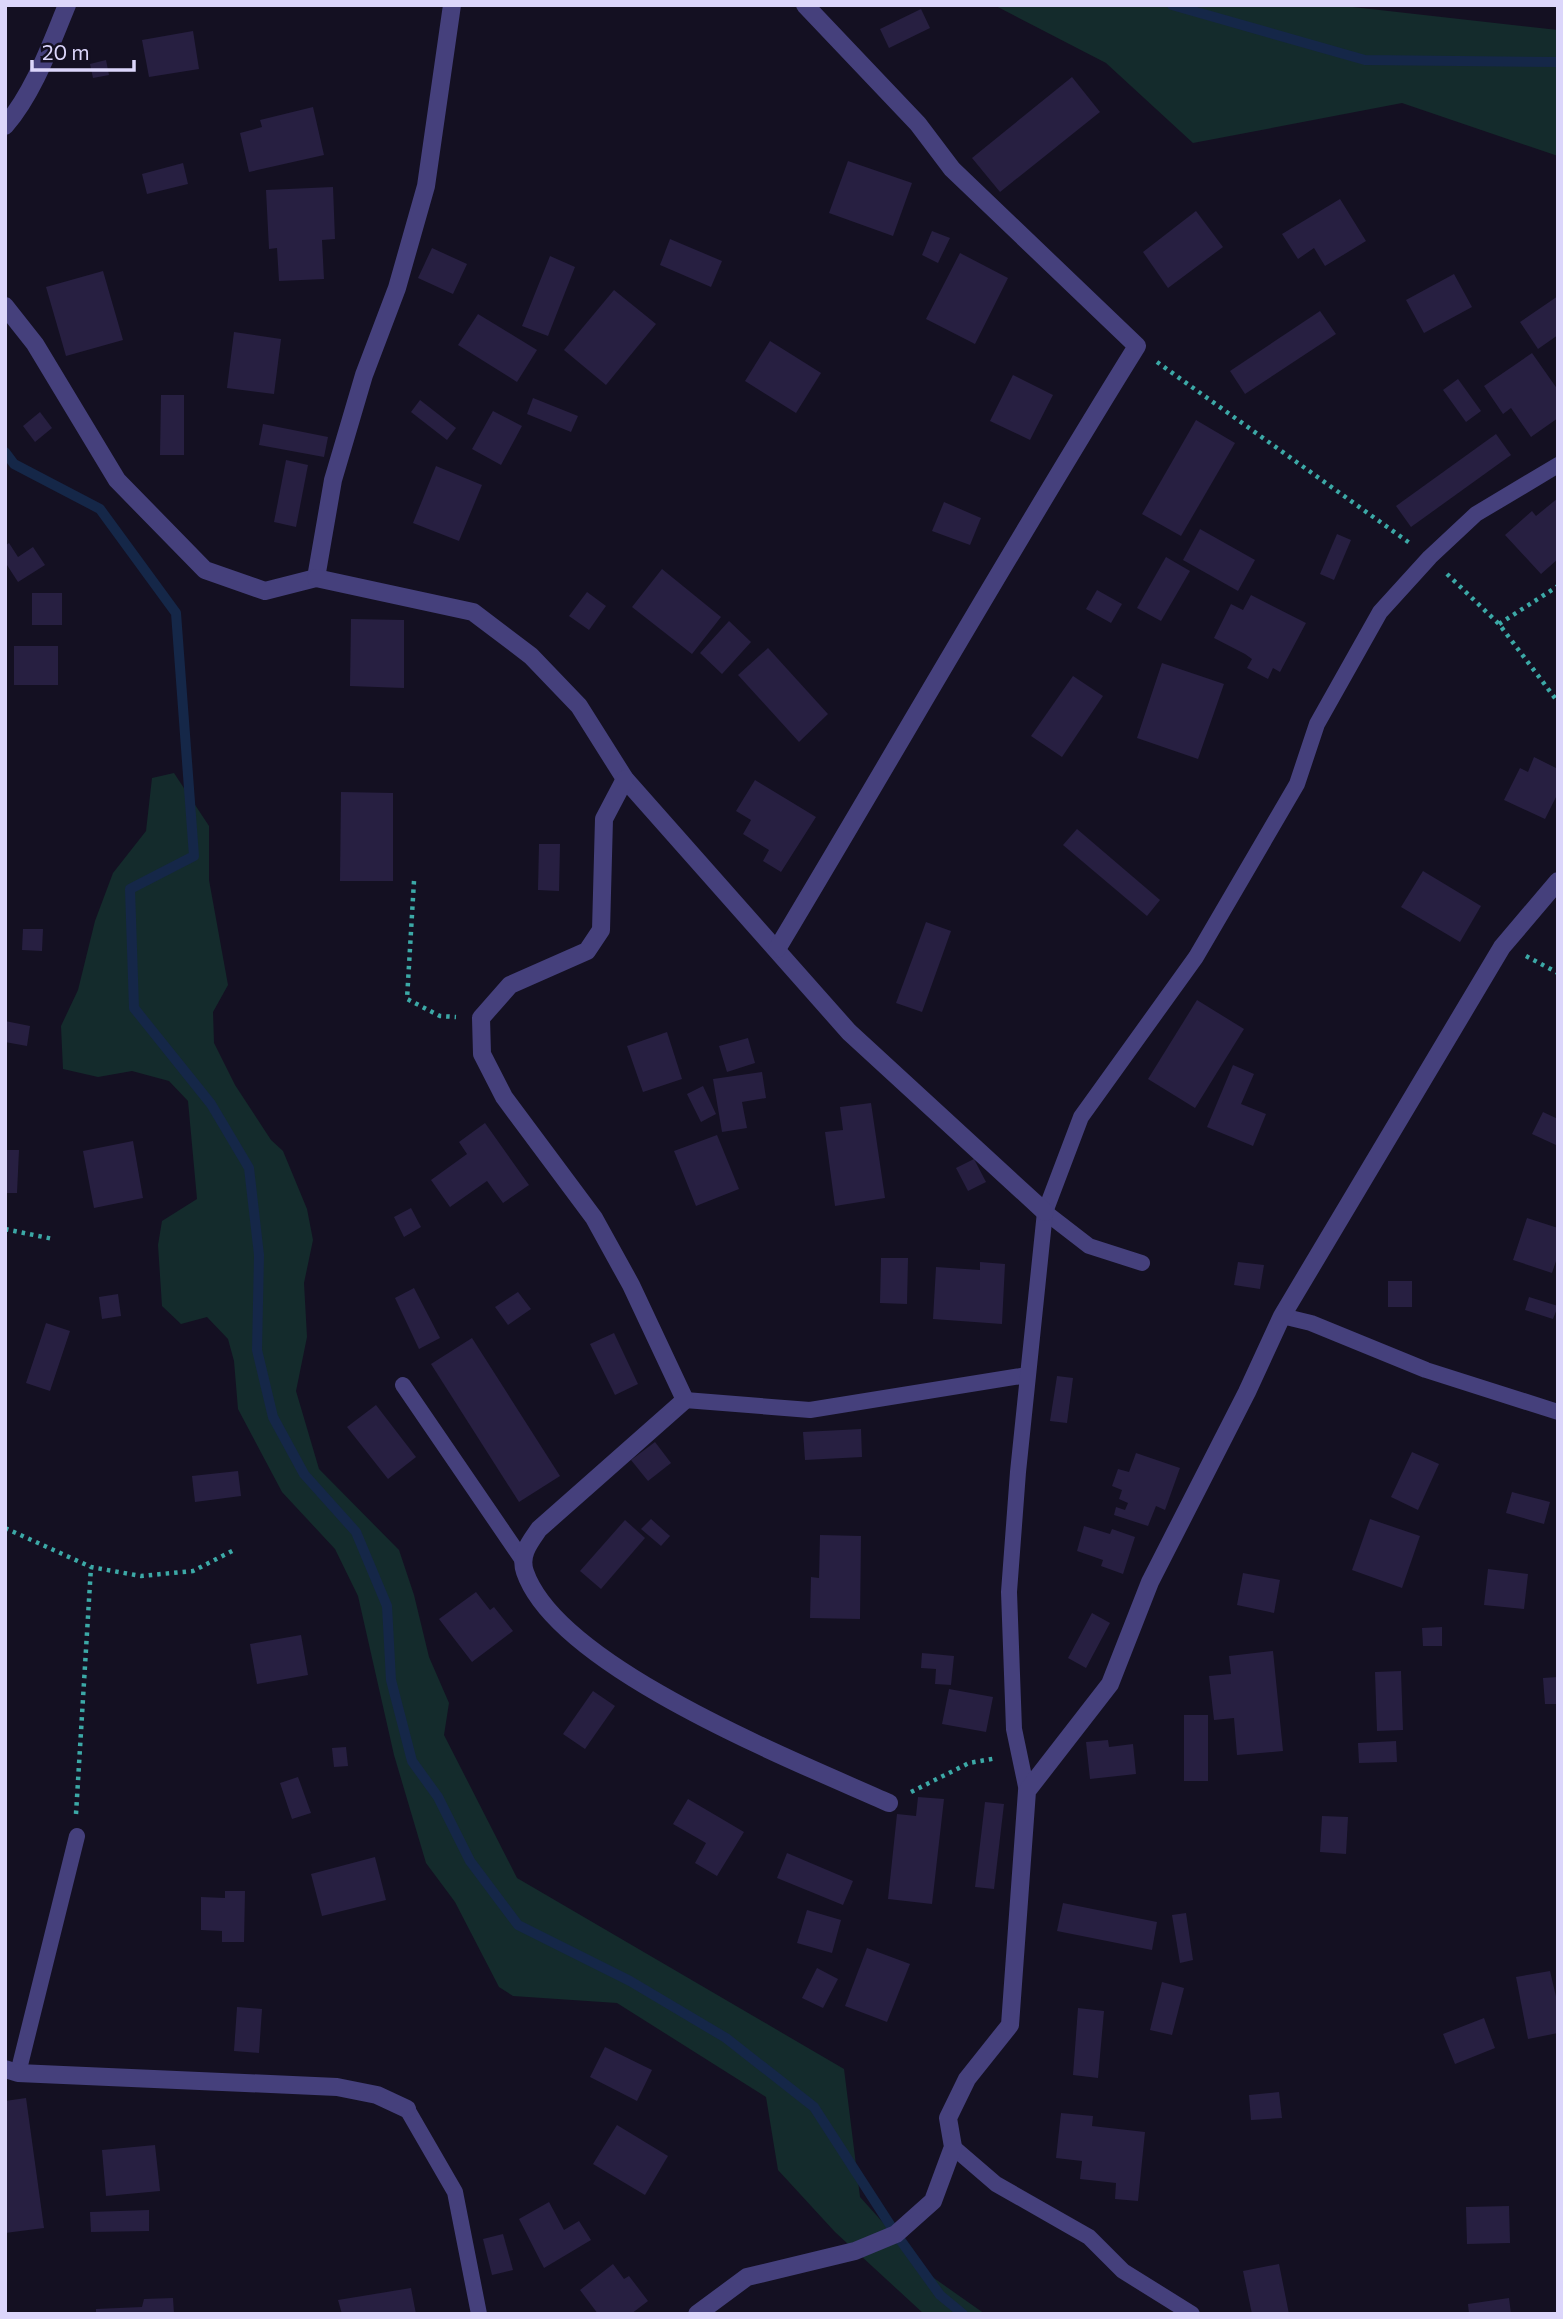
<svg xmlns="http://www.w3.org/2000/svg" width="1563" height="2319" viewBox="0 0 1563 2319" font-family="Commissioner,sans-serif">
<rect width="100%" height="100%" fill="#141022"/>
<g fill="#142b2c">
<polygon points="994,5 1335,5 1558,30 1558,156 1402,103 1193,143 1106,63"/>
<polygon points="174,773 209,826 209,880 228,985 213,1012 214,1043 235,1085 271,1140 283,1151 307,1209 313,1240 304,1283 307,1337 296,1391 319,1469 399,1550 414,1595 429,1657 449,1703 444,1735 517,1878 844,2069 860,2197 931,2276 985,2314 924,2314 835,2232 778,2170 766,2097 617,2003 513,1996 499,1987 455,1902 426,1863 394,1755 358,1596 335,1549 282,1492 238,1409 234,1361 228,1339 207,1317 181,1324 162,1306 158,1245 162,1221 197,1199 188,1101 169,1081 132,1071 98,1077 63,1069 61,1026 78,990 95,921 113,873 146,831 152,778"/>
</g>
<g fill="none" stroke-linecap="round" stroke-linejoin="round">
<g stroke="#152748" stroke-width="10">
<polyline points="1172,5 1365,60 1558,62"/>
<polyline points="5,452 14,464 100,509 176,613 194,856 130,889 134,1008 211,1104 249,1168 259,1255 257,1350 273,1417 304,1474 356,1532 387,1606 391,1680 412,1761 438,1797 470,1861 518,1925 630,1981 726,2038 814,2107 896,2234 940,2295 963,2314"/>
</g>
</g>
<g fill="#271f41">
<polygon points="921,9 930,28 889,48 880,29"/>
<polygon points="193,31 199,69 149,77 142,40"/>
<polygon points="106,60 109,75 93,78 90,64"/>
<polygon points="1072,77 1100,112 1000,192 972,158"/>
<polygon points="313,107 324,155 249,172 240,133 262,127 260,120"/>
<polygon points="848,161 912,183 893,236 829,213"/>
<polygon points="183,163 188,184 147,194 142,174"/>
<polygon points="333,187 335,239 322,240 324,279 279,281 277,248 269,249 266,190"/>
<polygon points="1340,199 1366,241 1325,266 1314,248 1298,259 1282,234"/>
<polygon points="1196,211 1223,247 1168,288 1143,252"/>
<polygon points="932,231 950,238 938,263 922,255"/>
<polygon points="670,239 722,261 711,287 660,265"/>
<polygon points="432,248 467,264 453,294 418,278"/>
<polygon points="960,253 1008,278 975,344 926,319"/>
<polygon points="550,256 575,267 548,336 522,326"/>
<polygon points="103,271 123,340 66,356 46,287"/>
<polygon points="1454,274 1472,307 1424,333 1406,300"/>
<polygon points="614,290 656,324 606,385 564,350"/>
<polygon points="1558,296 1558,335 1538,349 1520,322"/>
<polygon points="1320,311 1336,334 1245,394 1230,371"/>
<polygon points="478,314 537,350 517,382 458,345"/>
<polygon points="234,332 281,339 274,394 227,388"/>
<polygon points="770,341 821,373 796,413 745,381"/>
<polygon points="1532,353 1558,390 1558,418 1531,437 1511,408 1503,414 1484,386"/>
<polygon points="1013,375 1053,395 1030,440 990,421"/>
<polygon points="1458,379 1481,411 1466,422 1443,390"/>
<polygon points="161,395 184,395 184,455 160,455"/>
<polygon points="533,398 578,416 571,432 527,414"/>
<polygon points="420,400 456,428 447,440 411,412"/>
<polygon points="493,411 522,426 501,465 472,449"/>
<polygon points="40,412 52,428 35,442 23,426"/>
<polygon points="1196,420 1235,443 1181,536 1142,514"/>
<polygon points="263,424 328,437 324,457 259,445"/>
<polygon points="1496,434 1511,455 1411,527 1396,506"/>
<polygon points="286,460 308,465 296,527 274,522"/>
<polygon points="436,466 482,485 459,541 413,523"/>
<polygon points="1558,498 1558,559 1541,574 1505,535 1532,511 1536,516"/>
<polygon points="944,502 981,518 970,545 932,531"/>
<polygon points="1200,529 1255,560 1238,591 1183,560"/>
<polygon points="1337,534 1351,540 1334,580 1320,574"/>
<polygon points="9,543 18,557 33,547 45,565 18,582 5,562 5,546"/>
<polygon points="1166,557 1190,571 1161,621 1137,608"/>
<polygon points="662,569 721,617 692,654 632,607"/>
<polygon points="1097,590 1122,604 1111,623 1086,609"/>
<polygon points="587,592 606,606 589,630 569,616"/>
<rect x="32" y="593" width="30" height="32"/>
<polygon points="1251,595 1306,623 1280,672 1273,668 1268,679 1247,668 1252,659 1245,654 1214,638 1231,604 1243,610"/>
<polygon points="351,619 404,620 404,688 350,686"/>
<polygon points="729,621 751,642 722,674 700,653"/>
<rect x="14" y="646" width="44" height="39"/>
<polygon points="768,648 828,714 799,742 738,675"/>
<polygon points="1162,663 1224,684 1198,759 1137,738"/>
<polygon points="1073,676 1103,696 1062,757 1031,736"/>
<polygon points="1534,757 1558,769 1558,793 1545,819 1504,800 1520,768 1528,772"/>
<polygon points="755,780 816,817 781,872 763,861 769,850 743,834 751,820 736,811"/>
<polygon points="341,792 393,793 393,881 340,881"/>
<polygon points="1077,829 1160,900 1147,916 1063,845"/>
<polygon points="539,844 560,844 559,891 538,890"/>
<polygon points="1423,871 1481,906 1460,942 1401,907"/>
<polygon points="926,922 951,931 922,1012 896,1003"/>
<polygon points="23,929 43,929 42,951 22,950"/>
<polygon points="1197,1000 1244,1029 1195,1108 1148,1079"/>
<polygon points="5,1021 30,1026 27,1046 5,1042"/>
<polygon points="667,1032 682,1079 643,1092 627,1046"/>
<polygon points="748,1038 755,1063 727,1072 719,1046"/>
<polygon points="1233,1065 1254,1074 1241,1104 1266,1114 1253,1146 1207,1127"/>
<polygon points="762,1072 766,1098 742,1102 747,1128 722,1132 713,1079"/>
<polygon points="703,1086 716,1114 701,1122 687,1094"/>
<polygon points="871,1103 885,1198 835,1206 825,1132 843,1130 840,1107"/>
<polygon points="1543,1112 1558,1119 1556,1145 1532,1134"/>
<polygon points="485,1123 529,1185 503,1203 487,1181 450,1207 431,1180 467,1154 459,1142"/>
<polygon points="717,1135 739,1189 696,1206 674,1151"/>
<polygon points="133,1141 143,1198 94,1208 83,1151"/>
<polygon points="5,1150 19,1150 17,1193 5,1193"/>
<polygon points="974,1159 986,1182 968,1191 956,1168"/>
<polygon points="411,1208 421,1227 404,1237 394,1217"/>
<polygon points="1527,1218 1558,1228 1558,1255 1552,1273 1513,1260"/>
<polygon points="881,1258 908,1258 907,1304 880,1303"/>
<polygon points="980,1262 1005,1264 1002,1324 933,1319 936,1267 980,1270"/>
<polygon points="1238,1262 1264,1265 1260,1289 1234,1285"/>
<rect x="1388" y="1281" width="24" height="26"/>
<polygon points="414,1288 440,1338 419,1349 395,1298"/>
<polygon points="518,1292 531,1309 508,1325 495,1307"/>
<polygon points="118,1294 121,1316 102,1319 99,1297"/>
<polygon points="1529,1297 1558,1306 1553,1319 1525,1310"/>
<polygon points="46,1323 70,1331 50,1391 26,1383"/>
<polygon points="614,1333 638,1384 615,1395 590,1344"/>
<polygon points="472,1338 560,1476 519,1502 431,1364"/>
<polygon points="1057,1376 1073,1378 1067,1423 1050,1421"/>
<polygon points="376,1405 416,1457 388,1479 347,1427"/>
<polygon points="861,1429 862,1457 805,1460 803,1432"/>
<polygon points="655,1442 671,1463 648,1481 631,1460"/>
<polygon points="1412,1452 1439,1464 1418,1510 1391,1497"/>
<polygon points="1136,1453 1180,1468 1165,1510 1156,1506 1148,1526 1114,1515 1116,1507 1125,1510 1128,1503 1119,1499 1122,1490 1112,1486 1118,1469 1129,1472"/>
<polygon points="238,1471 241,1496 195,1502 192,1476"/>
<polygon points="1512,1492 1550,1502 1544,1524 1506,1513"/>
<polygon points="651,1519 670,1536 661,1546 641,1529"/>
<polygon points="1370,1519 1420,1536 1402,1588 1352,1570"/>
<polygon points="625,1520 645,1538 601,1589 580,1571"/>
<polygon points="1084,1526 1110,1534 1112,1529 1135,1537 1123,1574 1101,1566 1103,1560 1077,1551"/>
<polygon points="820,1535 861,1536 860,1619 810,1618 811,1577 819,1578"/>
<polygon points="1488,1569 1528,1574 1524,1609 1484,1605"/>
<polygon points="1243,1573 1280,1580 1274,1613 1237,1605"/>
<polygon points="476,1592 490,1610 494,1607 513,1631 472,1662 439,1619"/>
<polygon points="1092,1613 1110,1623 1086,1668 1068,1658"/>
<polygon points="1442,1627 1442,1646 1423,1646 1422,1628"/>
<polygon points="301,1635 308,1675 257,1684 250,1644"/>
<polygon points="1273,1651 1283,1751 1237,1755 1234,1718 1214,1720 1209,1676 1231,1674 1229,1656"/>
<polygon points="922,1653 954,1656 951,1685 935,1684 936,1669 921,1668"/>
<polygon points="1401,1671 1403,1730 1377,1731 1375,1672"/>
<polygon points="1558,1677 1558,1704 1545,1704 1543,1678"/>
<polygon points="949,1689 993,1697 986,1732 942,1724"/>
<polygon points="593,1691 615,1706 585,1749 563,1734"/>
<rect x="1184" y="1715" width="24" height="66"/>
<polygon points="1108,1740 1109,1747 1133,1744 1136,1774 1090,1779 1086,1742"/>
<polygon points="1396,1741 1397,1762 1359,1763 1358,1743"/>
<polygon points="346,1747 348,1766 334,1767 332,1748"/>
<polygon points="298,1777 311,1813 292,1819 280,1783"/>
<polygon points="918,1797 944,1799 932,1904 888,1899 897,1814 916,1816"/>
<polygon points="688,1799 744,1832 717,1876 695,1863 706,1843 673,1824"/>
<polygon points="985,1802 1004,1804 994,1889 975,1887"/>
<polygon points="1322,1816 1348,1817 1346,1854 1320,1852"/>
<polygon points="787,1853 853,1881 843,1905 777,1878"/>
<polygon points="375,1857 386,1900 322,1916 311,1874"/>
<polygon points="225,1891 245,1891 244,1942 222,1942 222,1931 201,1930 201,1897 225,1898"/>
<polygon points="1063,1903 1157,1922 1152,1950 1057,1931"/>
<polygon points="807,1910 841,1920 832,1953 797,1943"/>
<polygon points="1186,1913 1193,1960 1180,1963 1172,1915"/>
<polygon points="867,1948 910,1964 887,2022 845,2006"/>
<polygon points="817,1968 838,1979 823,2008 802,1998"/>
<polygon points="1550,1971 1558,2005 1558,2033 1528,2039 1516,1977"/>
<polygon points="1162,1982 1184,1988 1172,2035 1150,2030"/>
<polygon points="237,2007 262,2009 259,2053 234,2051"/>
<polygon points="1078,2008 1104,2011 1098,2078 1073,2075"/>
<polygon points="1484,2018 1495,2048 1455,2064 1443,2034"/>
<polygon points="605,2047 652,2070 637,2101 590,2077"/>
<polygon points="1279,2092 1282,2118 1251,2120 1249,2095"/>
<polygon points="26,2098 44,2228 5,2233 5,2101"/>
<polygon points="1061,2113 1093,2116 1092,2126 1145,2132 1138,2201 1115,2199 1116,2183 1080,2179 1082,2161 1056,2158"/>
<polygon points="617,2125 668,2156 645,2195 593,2164"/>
<polygon points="155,2145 160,2191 106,2196 102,2150"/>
<polygon points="549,2202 564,2230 579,2221 591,2240 544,2268 519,2219"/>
<polygon points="1509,2206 1510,2243 1467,2244 1466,2207"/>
<polygon points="149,2210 149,2231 91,2232 90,2212"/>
<polygon points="503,2234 513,2270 492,2275 483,2239"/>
<polygon points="613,2264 624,2279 629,2276 648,2301 631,2314 598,2314 580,2290"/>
<polygon points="1279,2264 1289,2314 1252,2314 1243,2271"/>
<polygon points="411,2288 416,2314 342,2314 338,2300"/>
<polygon points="173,2298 174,2314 96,2314 96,2309 142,2307 144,2299"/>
<polygon points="1509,2298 1511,2314 1469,2314 1468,2304"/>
</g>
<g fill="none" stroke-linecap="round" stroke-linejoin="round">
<g stroke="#3ca9a7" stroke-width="4.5" stroke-dasharray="3.5 5" stroke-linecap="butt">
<polyline points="1157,362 1411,544"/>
<polyline points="1447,574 1499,624 1558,702"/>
<polyline points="1499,624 1558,586"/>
<polyline points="414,881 407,999 440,1016 456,1017"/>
<polyline points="1526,956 1558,973"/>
<polyline points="5,1229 53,1239"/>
<polyline points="5,1528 91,1567 141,1576 193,1571 234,1550"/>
<polyline points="911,1792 969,1763 997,1758"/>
<polyline points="76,1814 91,1567"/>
</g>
<g stroke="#45407c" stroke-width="16">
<polyline points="1045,1212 1089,1246 1142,1263"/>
<polyline points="1282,1316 1311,1323 1426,1370 1558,1412"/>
<polyline points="403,1385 524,1562"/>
<polyline points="685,1400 810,1410 1027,1375"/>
<polyline points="1027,1791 1014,1729 1009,1592 1018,1472 1045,1212 1081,1117 1196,957 1297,784 1317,724 1380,612 1430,557 1476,514 1558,465"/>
<polyline points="18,2073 77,1836"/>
<polyline points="407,2109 455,2192 479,2314"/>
<polyline points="953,2147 996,2184 1089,2237 1123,2271 1192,2314"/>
</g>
<g stroke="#45407c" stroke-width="18">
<polyline points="5,306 35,344 117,480 205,570 265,591 316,578 333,480 364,375 397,288 426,186 452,5"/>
<polyline points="316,578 473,612 531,656 579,706 625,779 849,1032 1045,1212"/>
<path d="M625,779L604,819L601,930L587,951L510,985L481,1018L482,1054L504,1097L594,1218L631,1285L685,1400L539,1529C530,1542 519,1555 525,1572C558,1668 798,1762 889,1803"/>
<path d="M777,949C897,749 1013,545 1137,346L952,169L918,124L805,5"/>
<polyline points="5,2069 18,2073 337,2087 377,2095 407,2109"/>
<polyline points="697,2314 747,2277 855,2251 896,2234 933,2201 953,2147 948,2118 967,2079 1010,2025 1027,1791 1110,1684 1150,1582 1247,1392 1282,1316 1502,947 1558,881"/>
</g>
<path stroke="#45407c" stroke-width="18" d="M5,126C34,92 50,46 67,5"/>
</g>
<rect width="1563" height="2319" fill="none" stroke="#dcd6fb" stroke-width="14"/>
<path d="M32 60v10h102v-10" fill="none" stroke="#dcd6fb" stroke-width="3.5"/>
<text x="42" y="60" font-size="21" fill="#dcd6fb" stroke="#141022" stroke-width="5" paint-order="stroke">20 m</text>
</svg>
